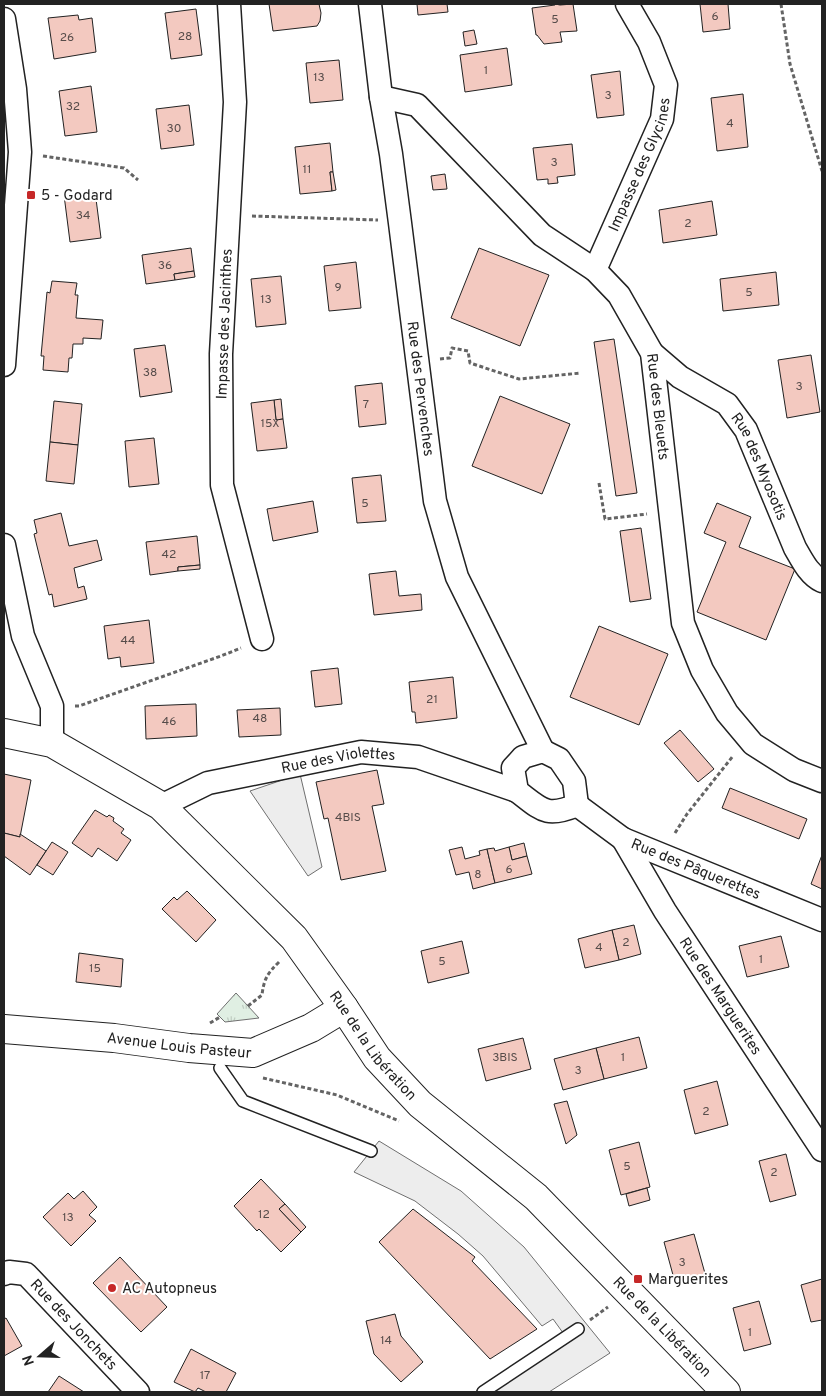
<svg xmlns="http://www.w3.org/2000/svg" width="826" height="1396" viewBox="0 0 826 1396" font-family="Overpass,sans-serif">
<defs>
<pattern id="park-tufts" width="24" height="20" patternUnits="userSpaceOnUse" patternTransform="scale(1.25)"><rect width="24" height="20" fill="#e0efe3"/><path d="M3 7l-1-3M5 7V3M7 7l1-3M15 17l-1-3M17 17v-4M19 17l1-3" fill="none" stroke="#c0cdc2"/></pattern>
</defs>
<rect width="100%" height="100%" fill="#fff"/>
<polygon fill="url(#park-tufts)" stroke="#6f6f6f" points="236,993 259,1018 225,1022 217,1014"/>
<g fill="#ededed" stroke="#6f6f6f">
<polygon points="300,774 322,867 308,876 250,791"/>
<polygon points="379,1141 461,1191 524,1247 610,1353 549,1392 490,1392 566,1337 553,1319 542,1326 483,1256 458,1234 415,1201 354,1172"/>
</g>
<g fill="#f3c9c0" stroke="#222">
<polygon points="269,4 319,4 321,13 320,21 317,26 273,31"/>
<polygon points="417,4 447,4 448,12 418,15"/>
<polygon points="555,4 560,5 573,4 577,31 560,32 562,42 544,44 537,35 536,35 532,8 555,5"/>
<polygon points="700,4 728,4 730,29 703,32"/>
<polygon points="196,9 202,55 171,59 165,13"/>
<polygon points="78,15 79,20 92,18 96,52 54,59 48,18"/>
<polygon points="474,30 477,44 465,46 463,32"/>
<polygon points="507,48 512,85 465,92 460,55"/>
<polygon points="339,60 343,100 310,103 306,63"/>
<polygon points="620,71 624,115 597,118 591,75"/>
<polygon points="91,86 97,132 65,136 59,91"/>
<polygon points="743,94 748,147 717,151 711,98"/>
<polygon points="189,105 194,145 161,149 156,109"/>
<polygon points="330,143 333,172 330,172 332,191 300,194 295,147"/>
<polygon points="572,144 575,175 557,177 558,183 548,184 548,179 537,180 533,148"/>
<polygon points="330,172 333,172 336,190 332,191"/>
<polygon points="445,174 447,189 433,190 431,176"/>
<polygon points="95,191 101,238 70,242 64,195"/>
<polygon points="712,201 717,235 663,243 659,210"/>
<polygon points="191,248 194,271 174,274 175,280 146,284 142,255"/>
<polygon points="479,248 549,275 520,346 451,318"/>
<polygon points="356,262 361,308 329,311 324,266"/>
<polygon points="194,271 195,277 175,280 174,274"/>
<polygon points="776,272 779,305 723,311 720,279"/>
<polygon points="281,276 286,324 256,327 251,279"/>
<polygon points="52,281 77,283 75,295 78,295 76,318 103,320 101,339 83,338 83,344 73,344 72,358 69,358 68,372 43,370 44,356 41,356 47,292 50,293"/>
<polygon points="614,339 637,493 616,496 594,342"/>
<polygon points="165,345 172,392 140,397 134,349"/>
<polygon points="811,355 820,412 787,418 778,360"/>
<polygon points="382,383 386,424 359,427 355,386"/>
<polygon points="500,396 570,424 542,494 472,466"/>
<polygon points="281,399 283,419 276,420 274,400"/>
<polygon points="274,400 276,420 283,419 287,448 257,451 251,403"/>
<polygon points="54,401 82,404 78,445 50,442"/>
<polygon points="154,438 159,484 129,487 125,441"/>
<polygon points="50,442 78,445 74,484 46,481"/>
<polygon points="381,475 386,521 357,523 352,478"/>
<polygon points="313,501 318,532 273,541 267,509"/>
<polygon points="717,503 751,517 739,547 795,569 766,640 697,612 726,542 704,533"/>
<polygon points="61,513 69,546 97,540 102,560 74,568 78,588 84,586 87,599 54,607 52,594 49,595 34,534 37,533 34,520"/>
<polygon points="641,528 651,599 630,602 620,531"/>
<polygon points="197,536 200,565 178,567 178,571 150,575 146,542"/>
<polygon points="200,565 200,569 178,571 178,567"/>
<polygon points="396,571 399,596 421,594 422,610 374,615 369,574"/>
<polygon points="149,620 154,663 121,667 120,657 108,659 104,626"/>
<polygon points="599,626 668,654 639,725 570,697"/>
<polygon points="338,668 342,704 315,707 311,671"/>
<polygon points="453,677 457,718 416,723 415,712 412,712 409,682"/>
<polygon points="196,704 197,736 146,739 145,706"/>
<polygon points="280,708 281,735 239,737 237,710"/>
<polygon points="680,730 714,769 698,782 664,743"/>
<polygon points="377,770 384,804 372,806 386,871 341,880 328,818 324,819 316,782"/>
<polygon points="4,774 31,780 20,837 4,833"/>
<polygon points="730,788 807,819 799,839 722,808"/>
<polygon points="95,810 107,817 109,815 114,818 113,821 124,829 121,833 131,840 117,861 98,848 92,857 72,843"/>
<polygon points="4,833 20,837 20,834 46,851 30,875 4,856"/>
<polygon points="52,842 68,852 53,875 37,865"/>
<polygon points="524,843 527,856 512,860 509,847"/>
<polygon points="462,847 465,859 480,855 479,851 487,849 495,883 473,889 469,872 456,875 449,850"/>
<polygon points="509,847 512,860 527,856 532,874 495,883 487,849 494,848 495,851"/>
<polygon points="822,855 822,889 811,884"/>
<polygon points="187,891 216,920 196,942 162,909 174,897 177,900"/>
<polygon points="634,925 641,954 619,960 612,930"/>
<polygon points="612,930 619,960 585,968 578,939"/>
<polygon points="781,936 789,967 747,977 739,946"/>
<polygon points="462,941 469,973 428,983 421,951"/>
<polygon points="79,953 123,959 121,987 76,982"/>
<polygon points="639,1037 647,1068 604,1079 596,1048"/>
<polygon points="523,1038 531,1069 486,1081 478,1049"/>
<polygon points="596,1048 604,1079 563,1090 554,1059"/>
<polygon points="717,1081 728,1125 695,1134 684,1090"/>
<polygon points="567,1101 577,1135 566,1144 554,1104"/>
<polygon points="639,1142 650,1187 621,1195 609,1150"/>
<polygon points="786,1154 796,1195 770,1202 759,1161"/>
<polygon points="261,1179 285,1204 279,1209 301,1232 281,1252 259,1229 257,1231 234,1206"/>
<polygon points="647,1188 650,1200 629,1206 626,1194"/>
<polygon points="83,1191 97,1207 89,1215 96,1221 71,1246 43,1217 68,1193 74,1199"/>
<polygon points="285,1204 306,1227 301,1232 279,1209"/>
<polygon points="413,1209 475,1257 472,1261 537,1329 490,1359 379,1242"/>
<polygon points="694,1234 706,1277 676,1286 664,1242"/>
<polygon points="120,1257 167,1307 141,1332 93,1283"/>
<polygon points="822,1279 822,1320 811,1322 801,1285"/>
<polygon points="759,1301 771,1344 744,1351 733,1308"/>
<polygon points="395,1314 401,1336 423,1362 401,1382 374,1354 366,1321"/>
<polygon points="6,1318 22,1346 4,1356 4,1319"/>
<polygon points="191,1349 236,1373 226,1392 206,1392 198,1388 195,1392 174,1382"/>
<polygon points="59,1376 84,1392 48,1392"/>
</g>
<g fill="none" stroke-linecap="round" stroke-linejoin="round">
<defs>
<g id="lane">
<polyline points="220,1068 243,1101 371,1151"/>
<polyline points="483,1392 578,1329"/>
</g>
<g id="street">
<polyline points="229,4 235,102 221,354 222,485 262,639"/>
<path id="s1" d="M370,4L381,97L391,154L400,223L435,501L457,577L543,751"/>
<polyline points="4,19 15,89 20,152 4,365"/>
<path id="s2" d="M381,97L417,105L542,235L595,270L619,295L652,353L683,623L702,670L727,713L753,744L794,770L822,781"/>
<path id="s3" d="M595,270L662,119L666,85L649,42L627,4"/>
<path id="s4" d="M652,353L680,377L727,404L746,430L795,548C802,560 809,575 822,581"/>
<polyline points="4,545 23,636 52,706 52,743"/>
<path d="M543,751L559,759L574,781L577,805C546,818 542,810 517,791L513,768L523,757Z"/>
<path id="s5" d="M577,805L623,839L822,920"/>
<path id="s6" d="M161,806L208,783L361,752L418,757L517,791"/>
<path id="s7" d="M623,839L665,911L822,1150"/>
<path id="s8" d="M4,1274L9,1272L26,1274L138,1392"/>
</g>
<g id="secondary">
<path id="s9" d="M4,733L52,743L161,806L294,938L344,1008L377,1058L420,1104L536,1197L726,1392"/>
<path id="s10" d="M4,1029L114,1038L189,1048L253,1053L311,1028L344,1008"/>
</g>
</defs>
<use href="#lane" stroke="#222" stroke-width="14"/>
<use href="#street" stroke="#222" stroke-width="25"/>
<use href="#secondary" stroke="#222" stroke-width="30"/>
<g stroke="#646464" stroke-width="3" stroke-dasharray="4 2.5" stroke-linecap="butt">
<polyline points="781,4 790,64 822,171"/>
<polyline points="43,156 124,168 138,180"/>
<polyline points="252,216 378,220"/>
<polyline points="440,359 450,358 452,348 468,351 470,363 519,379 581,373"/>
<polyline points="599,483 605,519 647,514"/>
<polyline points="75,706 79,706 221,656 241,648"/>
<polyline points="675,833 687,814 733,756"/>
<path d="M248,1006L262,995C264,978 268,973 279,962"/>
<polyline points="210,1023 220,1017"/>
<polyline points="263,1078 337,1095 399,1121"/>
<polyline points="590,1320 608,1307"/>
</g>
<use href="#lane" stroke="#fff" stroke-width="11"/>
<use href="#street" stroke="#fff" stroke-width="22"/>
<use href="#secondary" stroke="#fff" stroke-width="28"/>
</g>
<g fill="#c62828" stroke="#fff" stroke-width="2">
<rect x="26" y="190" width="10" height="10" rx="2.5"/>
<rect x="633" y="1274" width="10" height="10" rx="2.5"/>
<circle cx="112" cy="1288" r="5"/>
</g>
<g text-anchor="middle" stroke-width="4" stroke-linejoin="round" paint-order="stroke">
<g font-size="12" fill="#564c4a">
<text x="715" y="20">6</text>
<text x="555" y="23">5</text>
<text x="185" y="40">28</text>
<text x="67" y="41">26</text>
<text x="486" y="74">1</text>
<text x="319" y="81">13</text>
<text x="608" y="99">3</text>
<text x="73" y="110">32</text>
<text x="730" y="127">4</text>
<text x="174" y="132">30</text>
<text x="554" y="166">3</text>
<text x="307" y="173">11</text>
<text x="83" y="219">34</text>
<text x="688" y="227">2</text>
<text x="165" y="269">36</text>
<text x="338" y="291">9</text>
<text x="749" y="296">5</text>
<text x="266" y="303">13</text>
<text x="150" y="376">38</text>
<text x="799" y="390">3</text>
<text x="366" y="408">7</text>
<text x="270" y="427">15X</text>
<text x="365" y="507">5</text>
<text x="169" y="558">42</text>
<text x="128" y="644">44</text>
<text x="432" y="703">21</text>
<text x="260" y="722">48</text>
<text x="169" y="725">46</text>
<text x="348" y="821">4BIS</text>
<text x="509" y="873">6</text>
<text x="478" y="878">8</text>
<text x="626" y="946">2</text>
<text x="599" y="951">4</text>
<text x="761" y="963">1</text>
<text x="442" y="965">5</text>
<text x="95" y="972">15</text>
<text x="505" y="1061">3BIS</text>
<text x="623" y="1061">1</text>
<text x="578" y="1074">3</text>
<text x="706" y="1115">2</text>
<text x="627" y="1170">5</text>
<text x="774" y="1176">2</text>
<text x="264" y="1218">12</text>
<text x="68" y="1221">13</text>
<text x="682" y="1266">3</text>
<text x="750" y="1336">1</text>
<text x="386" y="1344">14</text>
<text x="205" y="1379">17</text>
</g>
<g font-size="15" fill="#222" stroke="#fff">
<text dy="5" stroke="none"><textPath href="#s3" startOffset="115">Impasse des Glycines</textPath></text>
<text transform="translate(224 324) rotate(-88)" y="5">Impasse des Jacinthes</text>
<text dy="5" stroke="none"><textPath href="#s1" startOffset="388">Rue des Pervenches</textPath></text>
<text dy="5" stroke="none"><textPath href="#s2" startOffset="436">Rue des Bleuets</textPath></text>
<text dy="5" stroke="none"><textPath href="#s4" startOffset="162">Rue des Myosotis</textPath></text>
<text dy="5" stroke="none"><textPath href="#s6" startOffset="185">Rue des Violettes</textPath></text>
<text dy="5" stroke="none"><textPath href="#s5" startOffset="136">Rue des Pâquerettes</textPath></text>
<text dy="5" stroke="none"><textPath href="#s7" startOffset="185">Rue des Marguerites</textPath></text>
<text dy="5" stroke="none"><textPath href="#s10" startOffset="176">Avenue Louis Pasteur</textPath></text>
<text dy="5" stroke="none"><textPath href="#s9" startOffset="496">Rue de la Libération</textPath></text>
<text dy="5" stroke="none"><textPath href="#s8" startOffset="92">Rue des Jonchets</textPath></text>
<text dy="5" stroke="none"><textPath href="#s9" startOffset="901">Rue de la Libération</textPath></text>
</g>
<g font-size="15" fill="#222" stroke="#fff" text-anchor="start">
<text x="41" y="200">5 - Godard</text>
<text x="648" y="1284">Marguerites</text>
<text x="122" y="1293">AC Autopneus</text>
</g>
</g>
<rect width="826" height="1396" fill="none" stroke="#222222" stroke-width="10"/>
<g transform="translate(40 1356) rotate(250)" stroke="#ffffff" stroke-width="4" paint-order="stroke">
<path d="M0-4L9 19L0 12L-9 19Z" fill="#222222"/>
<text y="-8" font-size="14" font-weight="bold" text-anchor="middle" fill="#222222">N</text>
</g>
</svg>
